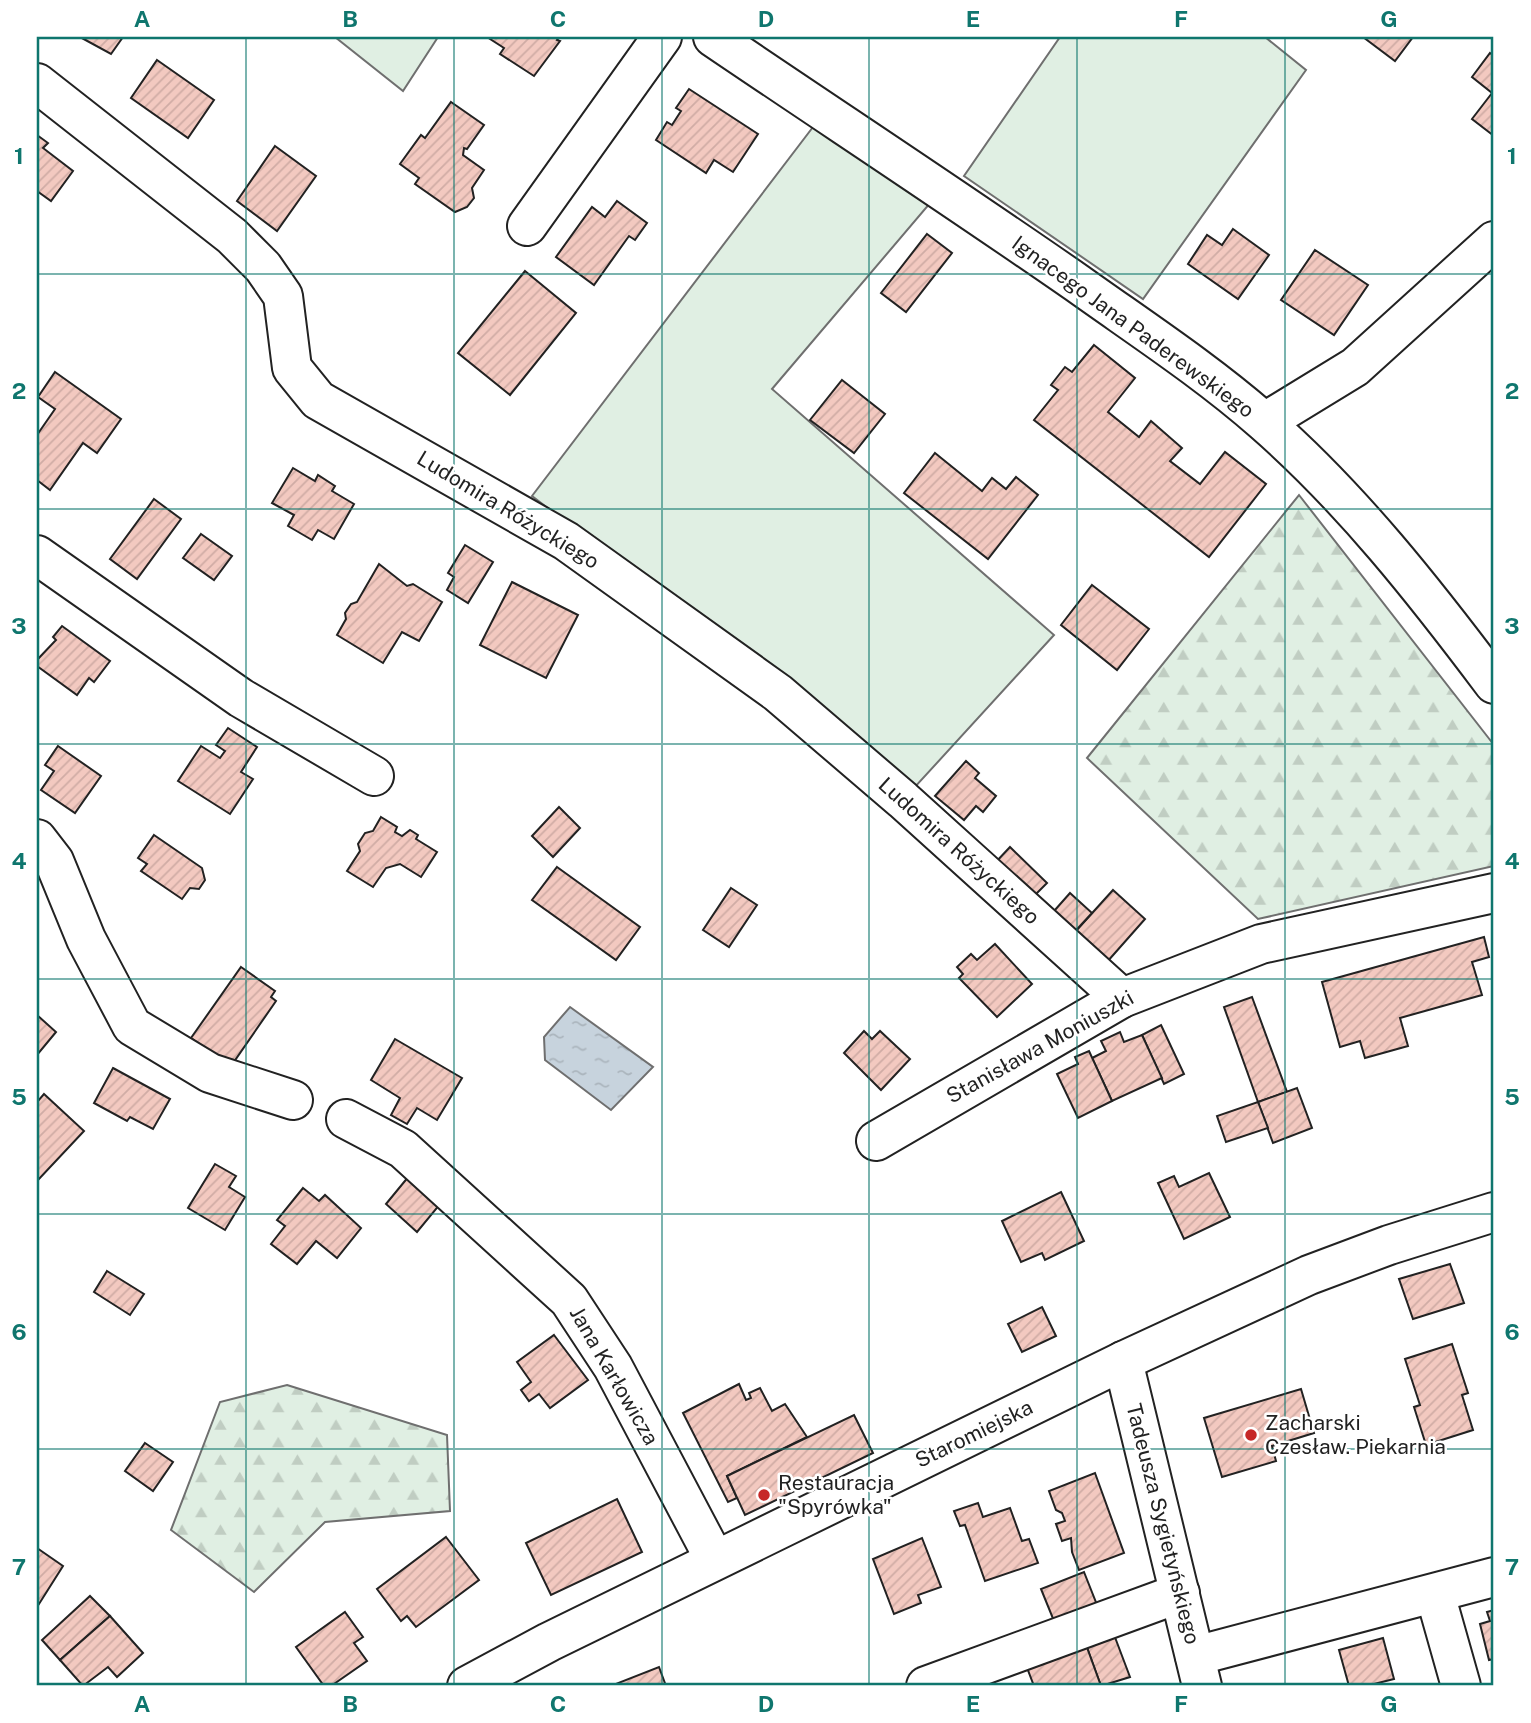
<svg xmlns="http://www.w3.org/2000/svg" width="1531" height="1723" viewBox="0 0 1531 1723" font-family="'Public Sans',sans-serif">
<defs>
<pattern id="forest-firs" width="22" height="20" patternUnits="userSpaceOnUse" patternTransform="scale(1.75)"><rect width="22" height="20" fill="#e0efe3"/><path d="M5 1l3.5 6h-7zM16 11l3.5 6h-7z" fill="#c0cdc2"/></pattern>
<pattern id="water-ripples" width="26" height="14" patternUnits="userSpaceOnUse" patternTransform="scale(1.75)"><rect width="26" height="14" fill="#c7d3dd"/><path d="M2 4q2-2 4 0t4 0M15 11q2-2 4 0t4 0" fill="none" stroke="#abb5bd"/></pattern>
<pattern id="building-hatch" width="6" height="6" patternUnits="userSpaceOnUse" patternTransform="scale(1.75)"><rect width="6" height="6" fill="#f3c9c0"/><path d="M-1 1l2-2M0 6l6-6M5 7l2-2" fill="none" stroke="#d0aca5"/></pattern>
</defs>
<rect width="100%" height="100%" fill="#fff"/>
<g fill="#e0efe3" stroke="#6f6f6f" stroke-width="2">
<polygon points="335,37 438,37 403,91"/>
<polygon points="1060,37 1265,37 1306,70 1143,299 964,176"/>
<polygon points="813,127 931,202 772,389 1054,635 914,788 532,496"/>
</g>
<g fill="url(#forest-firs)" stroke="#6f6f6f" stroke-width="2">
<polygon points="1299,495 1494,745 1494,866 1258,919 1087,758"/>
<polygon points="287,1385 447,1435 450,1511 325,1522 254,1592 171,1530 220,1402"/>
</g>
<polygon fill="url(#water-ripples)" stroke="#6f6f6f" stroke-width="2" points="570,1007 653,1067 611,1110 545,1060 544,1037"/>
<g fill="url(#building-hatch)" stroke="#222" stroke-width="2">
<polygon points="80,37 123,37 111,54"/>
<polygon points="487,37 559,37 557,40 560,41 534,76 500,54 504,48"/>
<polygon points="1363,37 1413,37 1395,61"/>
<polygon points="1490,53 1494,56 1494,136 1472,119 1492,93 1472,77"/>
<polygon points="157,60 214,100 188,138 131,98"/>
<polygon points="689,89 758,134 733,172 714,160 706,173 656,140 667,122 672,125 681,111 676,108"/>
<polygon points="451,102 484,125 467,149 464,148 463,155 484,170 472,188 474,198 467,207 455,212 415,184 419,178 400,164 421,135 425,138"/>
<polygon points="37,135 48,143 43,148 73,171 51,201 37,191"/>
<polygon points="275,146 316,176 277,231 237,201"/>
<polygon points="617,201 647,223 635,240 629,236 594,285 556,257 592,207 605,217"/>
<polygon points="1233,229 1269,255 1238,299 1188,264 1207,235 1222,245"/>
<polygon points="927,234 952,253 906,312 881,293"/>
<polygon points="1315,250 1368,285 1334,335 1281,300"/>
<polygon points="525,271 576,313 510,395 458,353"/>
<polygon points="1094,345 1135,378 1108,412 1139,437 1151,421 1182,448 1170,461 1200,484 1225,452 1266,484 1209,557 1034,420 1058,390 1051,385 1065,367 1072,372"/>
<polygon points="55,372 121,419 97,453 83,443 50,490 37,480 37,435 55,409 38,397"/>
<polygon points="842,380 885,414 854,453 810,420"/>
<polygon points="935,453 982,491 992,478 1006,489 1016,477 1038,495 988,559 904,493"/>
<polygon points="293,468 315,481 318,475 335,486 332,491 354,504 334,539 318,530 312,540 288,526 294,515 272,503"/>
<polygon points="154,499 181,519 137,579 110,559"/>
<polygon points="201,534 232,556 214,580 183,558"/>
<polygon points="465,545 493,562 468,603 447,590 454,577 448,573"/>
<polygon points="379,564 407,586 413,584 442,602 419,641 402,632 383,663 337,635 346,619 345,613 351,604 357,602"/>
<polygon points="512,582 578,615 546,678 480,645"/>
<polygon points="1092,585 1149,629 1117,670 1061,625"/>
<polygon points="62,626 110,661 94,682 89,678 77,695 37,666 37,660 56,640 53,637"/>
<polygon points="228,728 257,747 241,772 253,779 230,814 178,781 201,746 220,758 225,751 216,745"/>
<polygon points="58,746 101,776 75,813 41,790 54,771 45,765"/>
<polygon points="966,761 979,773 975,778 996,796 983,812 976,806 964,820 935,796"/>
<polygon points="559,807 580,828 553,857 532,836"/>
<polygon points="381,817 397,827 395,832 402,836 410,830 418,835 416,839 437,852 421,877 400,864 386,868 373,887 347,871 360,851 358,844 365,833 373,831"/>
<polygon points="154,835 202,868 205,880 199,889 190,888 182,899 141,871 147,864 138,858"/>
<polygon points="1010,847 1047,883 1030,900 994,864"/>
<polygon points="557,867 640,927 616,960 532,900"/>
<polygon points="731,888 757,905 729,947 703,930"/>
<polygon points="1113,890 1145,919 1107,962 1075,932"/>
<polygon points="1070,893 1092,913 1069,938 1047,919"/>
<polygon points="1484,937 1489,957 1472,962 1482,995 1400,1018 1408,1046 1365,1058 1360,1041 1340,1047 1322,982"/>
<polygon points="995,944 1032,984 997,1017 959,978 963,974 957,967 971,954 977,960"/>
<polygon points="241,967 275,991 271,997 276,1001 231,1066 191,1038"/>
<polygon points="1252,997 1287,1092 1258,1102 1224,1007"/>
<polygon points="37,1015 56,1032 37,1055"/>
<polygon points="1161,1025 1184,1074 1164,1084 1142,1035"/>
<polygon points="864,1031 872,1039 880,1031 910,1059 881,1090 844,1053"/>
<polygon points="1120,1032 1124,1042 1142,1035 1162,1078 1112,1101 1092,1058 1106,1051 1101,1041"/>
<polygon points="395,1039 462,1078 437,1120 417,1108 407,1124 391,1115 400,1098 371,1080"/>
<polygon points="1089,1051 1112,1101 1078,1118 1057,1074 1078,1064 1075,1057"/>
<polygon points="113,1068 170,1099 153,1129 130,1117 127,1121 94,1103"/>
<polygon points="1297,1088 1312,1128 1273,1143 1258,1102"/>
<polygon points="44,1094 84,1131 38,1180 37,1102"/>
<polygon points="1258,1102 1268,1128 1226,1142 1217,1116"/>
<polygon points="215,1164 236,1176 229,1187 245,1197 225,1230 188,1208"/>
<polygon points="1209,1173 1230,1217 1184,1239 1158,1183 1174,1176 1179,1187"/>
<polygon points="409,1176 441,1203 417,1232 386,1204"/>
<polygon points="303,1188 319,1201 325,1195 361,1228 337,1258 316,1241 297,1264 271,1244 285,1226 277,1220"/>
<polygon points="1061,1192 1084,1241 1045,1260 1042,1253 1021,1262 1002,1221"/>
<polygon points="1450,1264 1464,1303 1413,1319 1399,1279"/>
<polygon points="107,1271 144,1294 130,1315 94,1292"/>
<polygon points="1042,1307 1056,1336 1022,1352 1008,1324"/>
<polygon points="554,1335 588,1380 550,1408 539,1394 529,1401 521,1390 531,1382 517,1362"/>
<polygon points="1452,1344 1468,1393 1462,1395 1473,1430 1426,1445 1414,1407 1420,1405 1405,1359"/>
<polygon points="739,1384 746,1400 751,1398 749,1393 760,1388 772,1411 785,1404 807,1437 727,1476 737,1498 728,1502 683,1413"/>
<polygon points="1301,1389 1314,1433 1272,1446 1276,1461 1222,1477 1204,1418"/>
<polygon points="854,1415 873,1453 745,1515 727,1476"/>
<polygon points="145,1443 173,1462 153,1491 125,1471"/>
<polygon points="1095,1473 1124,1553 1079,1570 1072,1552 1071,1538 1062,1541 1056,1524 1065,1521 1062,1513 1056,1510 1049,1491"/>
<polygon points="617,1499 642,1552 551,1595 526,1543"/>
<polygon points="978,1503 983,1517 1010,1508 1022,1541 1029,1539 1038,1563 985,1581 965,1525 960,1526 954,1511"/>
<polygon points="446,1537 479,1580 416,1627 407,1616 401,1621 377,1589"/>
<polygon points="922,1538 941,1587 918,1595 921,1603 894,1614 873,1559"/>
<polygon points="37,1548 63,1566 39,1604 37,1602"/>
<polygon points="1084,1572 1099,1610 1056,1626 1041,1589"/>
<polygon points="90,1596 110,1616 60,1660 42,1640"/>
<polygon points="1494,1610 1494,1659 1489,1660 1480,1624 1490,1621 1487,1612"/>
<polygon points="345,1612 363,1637 354,1643 367,1661 331,1686 324,1686 296,1647"/>
<polygon points="110,1616 143,1653 117,1677 108,1667 83,1686 60,1660"/>
<polygon points="1113,1632 1130,1677 1101,1686 1085,1642"/>
<polygon points="1383,1638 1394,1679 1366,1686 1349,1686 1339,1650"/>
<polygon points="1085,1642 1101,1686 1034,1686 1026,1665"/>
<polygon points="659,1667 666,1686 614,1686 613,1685"/>
</g>
<g fill="none" stroke-linecap="round" stroke-linejoin="round">
<defs>
<g id="minor">
<path d="M713,37C834,119 956,199 1077,283C1140,328 1206,371 1264,422C1351,498 1425,592 1494,684"/>
<polyline points="37,83 232,236 263,267 283,296 292,368 318,400 566,541 778,693 903,800 1122,998"/>
<polyline points="527,226 662,37"/>
<polyline points="1265,422 1355,367 1494,241"/>
<polyline points="37,555 241,698 374,776"/>
<polyline points="37,839 54,861 86,939 132,1026 210,1073 293,1100"/>
<polyline points="346,1119 403,1149 569,1300 613,1367 715,1560"/>
<polyline points="876,1141 1122,998 1261,944 1494,893"/>
<polyline points="1123,1361 1202,1686"/>
<polyline points="1435,1594 1461,1686"/>
<polyline points="1195,1656 1494,1577"/>
<polyline points="467,1686 549,1642 1123,1361 1309,1275 1389,1245 1494,1212"/>
<polyline points="926,1686 1180,1593"/>
</g>
</defs>
<use href="#minor" stroke="#222" stroke-width="42"/>
<use href="#minor" stroke="#fff" stroke-width="38"/>
</g>
<path fill="none" stroke="#0f766e" stroke-width="2" stroke-opacity="0.55" d="M246,37V1686M454,37V1686M662,37V1686M869,37V1686M1077,37V1686M1285,37V1686M37,274H1494M37,509H1494M37,744H1494M37,979H1494M37,1214H1494M37,1449H1494"/>
<g fill="#c62828" stroke="#fff" stroke-width="2.5">
<circle cx="1251" cy="1435" r="7"/>
<circle cx="764" cy="1495" r="7"/>
</g>
<g text-anchor="middle" stroke-width="5" stroke-linejoin="round" paint-order="stroke">
<g font-size="21" fill="#222" stroke="#fff">
<text transform="translate(1133 327) rotate(36)" y="7">Ignacego Jana Paderewskiego</text>
<text transform="translate(508 510) rotate(31)" y="7">Ludomira Różyckiego</text>
<text transform="translate(959 851) rotate(42)" y="7">Ludomira Różyckiego</text>
<text transform="translate(1040 1047) rotate(-29)" y="7">Stanisława Moniuszki</text>
<text transform="translate(614 1376) rotate(60)" y="7">Jana Karłowicza</text>
<text transform="translate(974 1434) rotate(-26)" y="7">Staromiejska</text>
<text transform="translate(1163 1524) rotate(76)" y="7">Tadeusza Sygietyńskiego</text>
</g>
<g font-size="21" fill="#222" stroke="#fff" text-anchor="start">
<text x="1265" y="1430">Zacharski<tspan x="1265" dy="24">Czesław. Piekarnia</tspan></text>
<text x="778" y="1490">Restauracja<tspan x="778" dy="24">"Spyrówka"</tspan></text>
</g>
</g>
<rect width="1531" height="1723" fill="none" stroke="#ffffff" stroke-width="77"/>
<rect x="38" y="38" width="1454" height="1646" fill="none" stroke="#0f766e" stroke-width="2.5"/>
<g font-size="23" text-anchor="middle" font-weight="bold" fill="#0f766e">
<text x="142" y="27">A</text>
<text x="350" y="27">B</text>
<text x="558" y="27">C</text>
<text x="766" y="27">D</text>
<text x="973" y="27">E</text>
<text x="1181" y="27">F</text>
<text x="1389" y="27">G</text>
<text x="19" y="164">1</text>
<text x="1512" y="164">1</text>
<text x="19" y="399">2</text>
<text x="1512" y="399">2</text>
<text x="19" y="634">3</text>
<text x="1512" y="634">3</text>
<text x="19" y="869">4</text>
<text x="1512" y="869">4</text>
<text x="19" y="1105">5</text>
<text x="1512" y="1105">5</text>
<text x="19" y="1340">6</text>
<text x="1512" y="1340">6</text>
<text x="19" y="1575">7</text>
<text x="1512" y="1575">7</text>
<text x="142" y="1712">A</text>
<text x="350" y="1712">B</text>
<text x="558" y="1712">C</text>
<text x="766" y="1712">D</text>
<text x="973" y="1712">E</text>
<text x="1181" y="1712">F</text>
<text x="1389" y="1712">G</text>
</g>
</svg>
